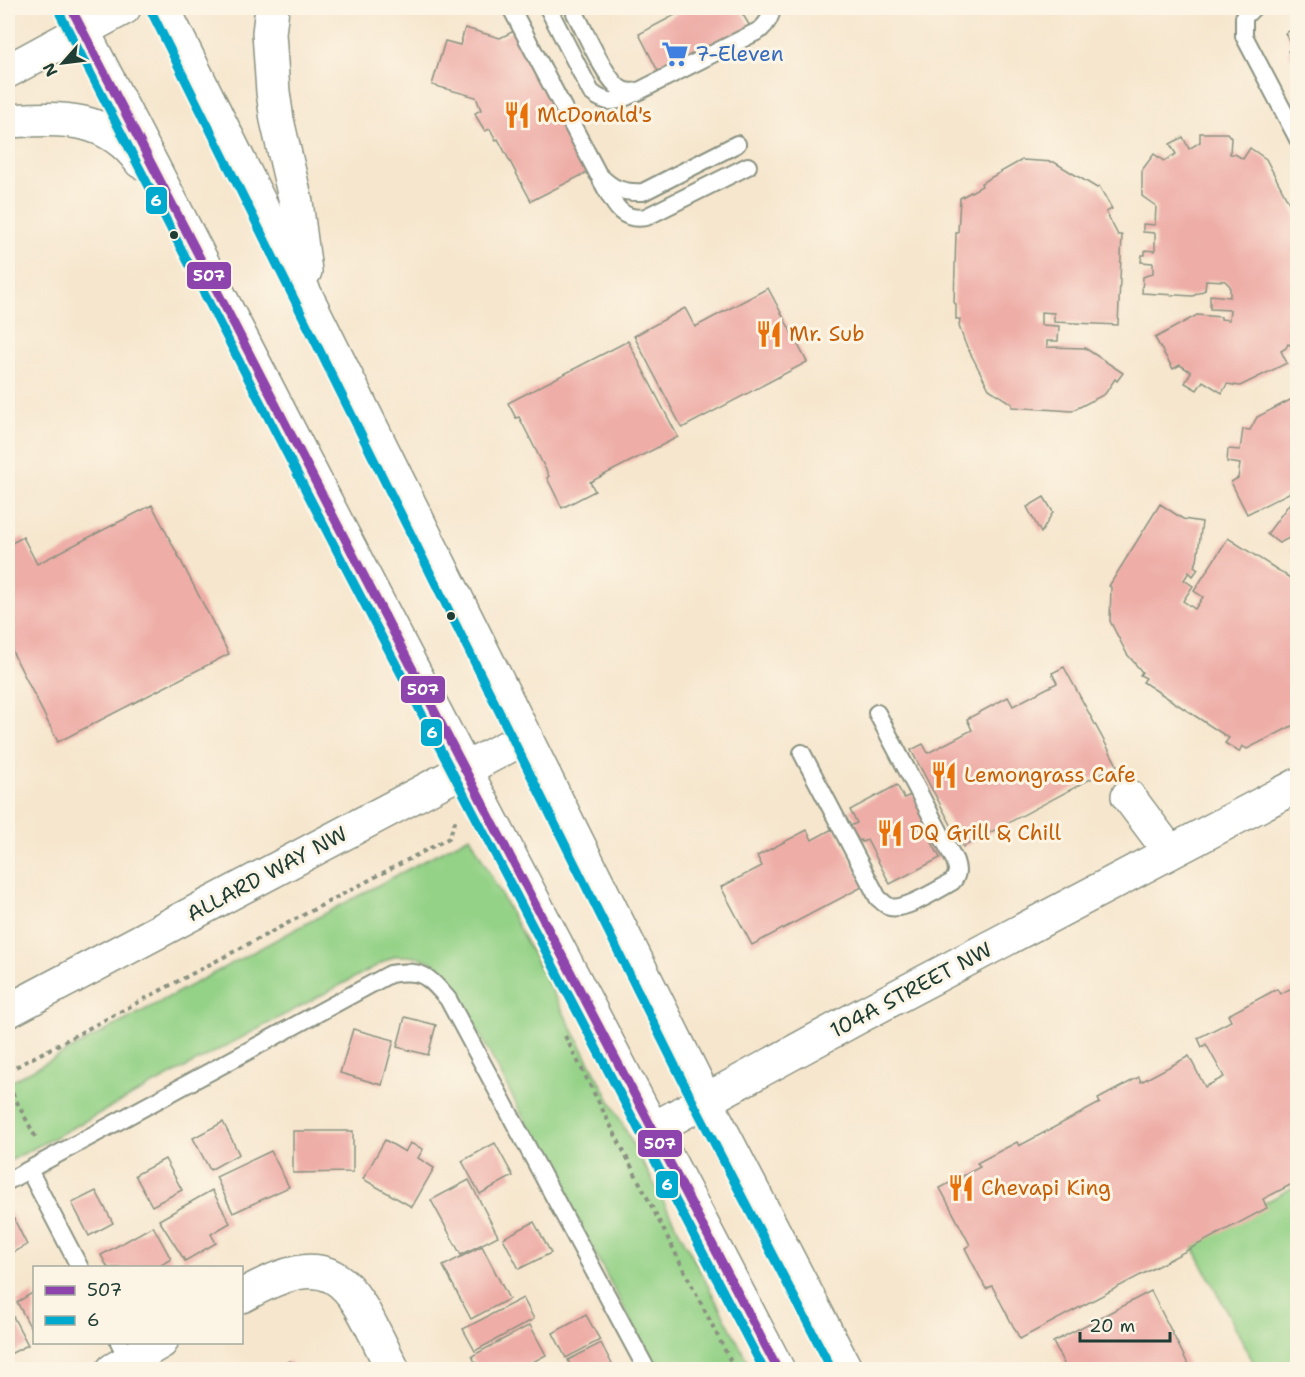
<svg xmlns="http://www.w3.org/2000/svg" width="1305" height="1377" viewBox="0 0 1305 1377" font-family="'Shantell Sans',sans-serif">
<rect width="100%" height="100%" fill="#fcf5e5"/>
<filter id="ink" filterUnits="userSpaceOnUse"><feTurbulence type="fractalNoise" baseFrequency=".0167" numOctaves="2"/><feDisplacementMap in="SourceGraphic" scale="12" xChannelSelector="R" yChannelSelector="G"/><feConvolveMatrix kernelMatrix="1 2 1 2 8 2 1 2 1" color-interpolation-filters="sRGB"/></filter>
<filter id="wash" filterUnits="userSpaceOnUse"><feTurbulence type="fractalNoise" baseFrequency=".008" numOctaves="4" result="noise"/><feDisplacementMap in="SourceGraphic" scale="24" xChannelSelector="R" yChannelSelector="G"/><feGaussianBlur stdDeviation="1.35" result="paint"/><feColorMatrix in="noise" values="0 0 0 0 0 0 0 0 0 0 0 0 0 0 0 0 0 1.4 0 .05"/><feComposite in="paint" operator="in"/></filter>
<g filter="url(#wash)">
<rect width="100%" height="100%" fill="#f6e6ce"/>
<g fill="#94d287" stroke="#5a885e" stroke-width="1.5">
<path d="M470,836L752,1369H656L451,980C432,959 424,955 395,956L8,1162V1083Z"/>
<polygon points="1297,1185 1297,1369 1257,1369 1191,1243"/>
</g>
<g id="blocks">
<g fill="#eeada7">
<polygon points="688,8 739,8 751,28 660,75 639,34"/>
<polygon points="1298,27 1298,68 1288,51 1293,48 1285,33"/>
<polygon points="465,28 500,38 514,31 588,172 531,201 498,139 496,140 490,129 485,131 477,118 475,113 481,110 476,97 432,85 445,41 460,45"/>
<polygon points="1200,133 1227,133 1231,138 1230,154 1235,154 1243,159 1250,148 1266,159 1298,220 1298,349 1288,344 1286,348 1281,351 1287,363 1240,386 1227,384 1222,393 1203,381 1197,390 1185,383 1191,372 1180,365 1173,369 1155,338 1197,315 1221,317 1221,319 1229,320 1230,310 1210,309 1210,295 1230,297 1230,286 1225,281 1206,280 1205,290 1193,296 1142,293 1143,277 1153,273 1153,263 1141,262 1142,255 1145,255 1145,250 1155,251 1155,233 1143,232 1143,224 1155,225 1156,206 1142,196 1142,170 1154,154 1164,161 1176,154 1170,144 1183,137 1189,149 1200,142"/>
<polygon points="1022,160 1054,162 1097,188 1099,186 1112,209 1106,212 1118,235 1122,235 1118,325 1054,322 1054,313 1041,312 1041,325 1059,326 1058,341 1047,341 1047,347 1085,348 1123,373 1117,381 1115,379 1105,394 1072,411 1012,407 1012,404 989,389 965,343 959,326 960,319 956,319 956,304 954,303 956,233 958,233 960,198 982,186 981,183"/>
<polygon points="768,288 807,362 682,428 634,336 685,308 695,327"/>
<polygon points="628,341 678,437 590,482 595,491 562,508 547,478 549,476 519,417 516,418 508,403"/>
<polygon points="1298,396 1298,479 1289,493 1247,514 1231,482 1238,478 1240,464 1227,462 1228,449 1240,450 1243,429 1250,430 1257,417"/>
<polygon points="1298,492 1298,555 1291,551 1296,543 1289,538 1279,543 1267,534"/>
<polygon points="1044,497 1053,512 1041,533 1027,507"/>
<polygon points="1160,504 1183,519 1202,522 1197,561 1194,566 1198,569 1193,576 1189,572 1184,580 1193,586 1183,601 1195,609 1203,597 1194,591 1228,538 1298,583 1298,723 1247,749 1242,746 1239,752 1225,743 1229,738 1143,682 1146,678 1140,675 1142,672 1127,654 1110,621 1111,587 1109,586"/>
<polygon points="152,505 229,654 58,742 8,643 8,545 23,537 37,564"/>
<polygon points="1064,667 1117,765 963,847 911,750 923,744 928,753 972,730 967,719 1008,697 1013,706 1057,683 1052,673"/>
<polygon points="897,785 904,798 913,794 927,820 922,823 940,858 890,884 867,840 862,842 861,840 859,841 850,826 857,823 850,810"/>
<polygon points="834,828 864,886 752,945 721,887 762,866 757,856 807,830 812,840"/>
<polygon points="1298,985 1298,1181 1263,1199 1267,1208 1020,1339 992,1286 986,1289 965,1248 970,1245 940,1188 980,1167 977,1163 1017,1142 1019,1146 1100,1103 1098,1099 1139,1077 1141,1082 1189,1056 1205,1087 1224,1077 1206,1044 1202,1047 1198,1038 1231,1021 1228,1015 1277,989 1280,994"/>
<polygon points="405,1017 436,1025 428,1055 397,1047"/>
<polygon points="353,1029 394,1040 382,1085 340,1073"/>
<polygon points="223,1122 239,1154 210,1170 193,1138"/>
<polygon points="293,1131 353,1131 353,1172 293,1173"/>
<polygon points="385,1140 405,1152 410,1143 423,1149 418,1158 434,1168 412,1207 363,1179"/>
<polygon points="495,1143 513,1176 480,1194 462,1161"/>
<polygon points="271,1151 289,1187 233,1213 216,1177"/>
<polygon points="165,1159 182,1190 152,1206 135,1175"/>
<polygon points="469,1180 498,1236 461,1255 431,1200"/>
<polygon points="212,1190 230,1223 211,1234 216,1243 185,1261 159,1220"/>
<polygon points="96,1191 113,1223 89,1236 72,1203"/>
<polygon points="10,1211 27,1245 8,1255 8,1213"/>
<polygon points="534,1222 551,1253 519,1269 503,1238"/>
<polygon points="153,1226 171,1259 156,1268 108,1268 101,1255"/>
<polygon points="482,1246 509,1299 471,1319 443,1266"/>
<polygon points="1151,1291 1191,1370 1067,1370 1053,1342"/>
<polygon points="34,1292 34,1334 17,1302"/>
<polygon points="523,1298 534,1319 475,1351 463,1329"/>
<polygon points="8,1307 28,1345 8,1355"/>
<polygon points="586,1315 600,1340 566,1358 553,1333"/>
<polygon points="530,1325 546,1355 518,1370 479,1370 472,1356"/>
<polygon points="601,1343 615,1370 573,1370 568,1360"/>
<polygon points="290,1361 294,1370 273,1370"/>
</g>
</g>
</g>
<g filter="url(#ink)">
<use href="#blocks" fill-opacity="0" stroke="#8a9281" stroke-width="1.5"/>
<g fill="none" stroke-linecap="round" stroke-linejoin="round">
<defs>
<g id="service">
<path d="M511,8L598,174C612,189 622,193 643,192L737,144"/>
<path d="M548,8L591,92C609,107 618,101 637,92"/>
<polyline points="1253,8 1244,17 1244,36 1298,139"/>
<path d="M575,13C584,29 606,81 621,89C626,92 633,92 639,91L760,30C768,23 771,17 772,8"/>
<path d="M601,180C613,200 618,222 646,217L748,166"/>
<path d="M802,753L878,898C882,901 885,905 890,907C905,911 937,890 952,882C958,875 958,870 955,861L877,713"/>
<polyline points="29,1170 80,1268"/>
<path d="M8,1181L390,974C422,969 427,975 448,999L647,1370"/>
<polyline points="119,1342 131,1366"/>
</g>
<g id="minor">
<polyline points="1128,796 1170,852"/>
<polyline points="8,1011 526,737"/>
<polyline points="653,1129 862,1015 1298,785"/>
<path d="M242,1296C341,1239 352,1288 393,1370"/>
<polyline points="113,1370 161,1342"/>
</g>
<g id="secondary">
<polyline points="71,8 362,572 778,1370"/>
<polyline points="163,8 706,1101 846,1370"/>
<polyline points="272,8 269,33 273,92 277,120 296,202 305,271"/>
<polyline points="8,71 124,8"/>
<path d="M8,121C60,118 106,114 141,162"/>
</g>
</defs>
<use href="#service" stroke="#8a9281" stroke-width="20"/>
<use href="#minor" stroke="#8a9281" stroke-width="36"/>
<use href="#secondary" stroke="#8a9281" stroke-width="36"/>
<g stroke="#8a9281" stroke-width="4" stroke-dasharray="4.5 4.5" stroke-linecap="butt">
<polyline points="565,1036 735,1370"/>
<polyline points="8,1071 449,838 455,822 456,823"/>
<polyline points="8,1085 37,1140"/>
</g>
<use href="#service" stroke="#fff" stroke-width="16"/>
<use href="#minor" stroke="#fff" stroke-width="33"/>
<use href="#secondary" stroke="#fff" stroke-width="33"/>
<defs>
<polyline id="bus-1" points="71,8 362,572 778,1370"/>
<g id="bus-2">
<polyline points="152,13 695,1106 832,1370"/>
<polyline points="60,14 351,578 764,1370"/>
</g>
</defs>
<use href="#bus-1" stroke="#fcf5e5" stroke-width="14"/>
<use href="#bus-2" stroke="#fcf5e5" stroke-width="14"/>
<use href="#bus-1" stroke="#8e44ad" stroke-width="9"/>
<use href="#bus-2" stroke="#00a9ce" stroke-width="9"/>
</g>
</g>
<defs>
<symbol id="supermarket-bare" viewBox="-9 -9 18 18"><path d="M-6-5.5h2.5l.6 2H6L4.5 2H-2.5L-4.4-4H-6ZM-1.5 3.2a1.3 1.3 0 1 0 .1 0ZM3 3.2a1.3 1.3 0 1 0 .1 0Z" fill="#3f7fe0" stroke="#fcf5e5" stroke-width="2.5" paint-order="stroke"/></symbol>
<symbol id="restaurant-bare" viewBox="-9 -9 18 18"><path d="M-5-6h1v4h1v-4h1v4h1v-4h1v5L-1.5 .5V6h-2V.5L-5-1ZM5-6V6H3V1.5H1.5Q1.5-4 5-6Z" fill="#e8710a" stroke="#fcf5e5" stroke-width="2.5" paint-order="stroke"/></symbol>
</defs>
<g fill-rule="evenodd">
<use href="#supermarket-bare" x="656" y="35" width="38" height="38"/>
<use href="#restaurant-bare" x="498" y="96" width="38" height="38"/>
<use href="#restaurant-bare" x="750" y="315" width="38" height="38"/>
<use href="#restaurant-bare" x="925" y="756" width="38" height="38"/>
<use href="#restaurant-bare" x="871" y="814" width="38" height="38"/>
<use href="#restaurant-bare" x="942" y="1169" width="38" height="38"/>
</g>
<g fill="#1f3d34" stroke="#fcf5e5" stroke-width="2">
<circle cx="174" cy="235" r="5"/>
<circle cx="451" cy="616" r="5"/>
</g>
<g text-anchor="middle" stroke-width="6" stroke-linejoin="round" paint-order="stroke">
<g font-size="21" fill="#366cbe" stroke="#fcf5e5" text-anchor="start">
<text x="695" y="61">7-Eleven</text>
</g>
<g font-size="21" fill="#c56008" stroke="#fcf5e5" text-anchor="start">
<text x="537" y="122">McDonald's</text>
<text x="789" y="341">Mr. Sub</text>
<text x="964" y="782">Lemongrass Cafe</text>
<text x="910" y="840">DQ Grill &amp; Chill</text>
<text x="981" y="1195">Chevapi King</text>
</g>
<g font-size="21" fill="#1f3d34" stroke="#fcf5e5">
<text transform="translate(267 874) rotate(-28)" y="7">ALLARD WAY NW</text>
<text transform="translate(911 990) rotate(-28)" y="7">104A STREET NW</text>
</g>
</g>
<g stroke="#fcf5e5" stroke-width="2">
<rect x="145" y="186" width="23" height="29" rx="6" fill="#00a9ce"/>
<rect x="186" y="261" width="46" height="29" rx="6" fill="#8e44ad"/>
<rect x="400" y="675" width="46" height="29" rx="6" fill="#8e44ad"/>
<rect x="420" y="718" width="23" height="29" rx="6" fill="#00a9ce"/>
<rect x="637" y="1129" width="46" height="29" rx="6" fill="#8e44ad"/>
<rect x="655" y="1170" width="24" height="29" rx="6" fill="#00a9ce"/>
</g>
<g font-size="16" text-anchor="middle" font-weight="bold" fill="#fff">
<text x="156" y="206">6</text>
<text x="209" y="281">507</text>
<text x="423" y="695">507</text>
<text x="432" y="738">6</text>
<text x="660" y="1149">507</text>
<text x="667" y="1190">6</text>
</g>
<rect width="1305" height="1377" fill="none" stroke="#fcf5e5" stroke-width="30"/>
<rect x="33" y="1266" width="210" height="78" fill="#fcf5e5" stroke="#a4ab9e" stroke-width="1.5"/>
<rect x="45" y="1286" width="30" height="9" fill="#8e44ad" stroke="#a4ab9e" stroke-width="1.5"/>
<text x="87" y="1296" font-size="18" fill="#1f3d34">507</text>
<rect x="45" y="1316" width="30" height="9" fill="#00a9ce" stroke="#a4ab9e" stroke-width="1.5"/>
<text x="87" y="1326" font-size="18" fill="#1f3d34">6</text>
<g transform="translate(63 63) rotate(242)" stroke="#fcf5e5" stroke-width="4.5" paint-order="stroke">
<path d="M0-4.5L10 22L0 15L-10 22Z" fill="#1f3d34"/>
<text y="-9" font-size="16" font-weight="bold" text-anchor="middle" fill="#1f3d34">N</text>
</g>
<path d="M1080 1332v9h90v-9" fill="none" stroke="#1f3d34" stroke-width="3"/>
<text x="1089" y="1332" font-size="18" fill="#1f3d34" stroke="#fcf5e5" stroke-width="4.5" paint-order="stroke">20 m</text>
</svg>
